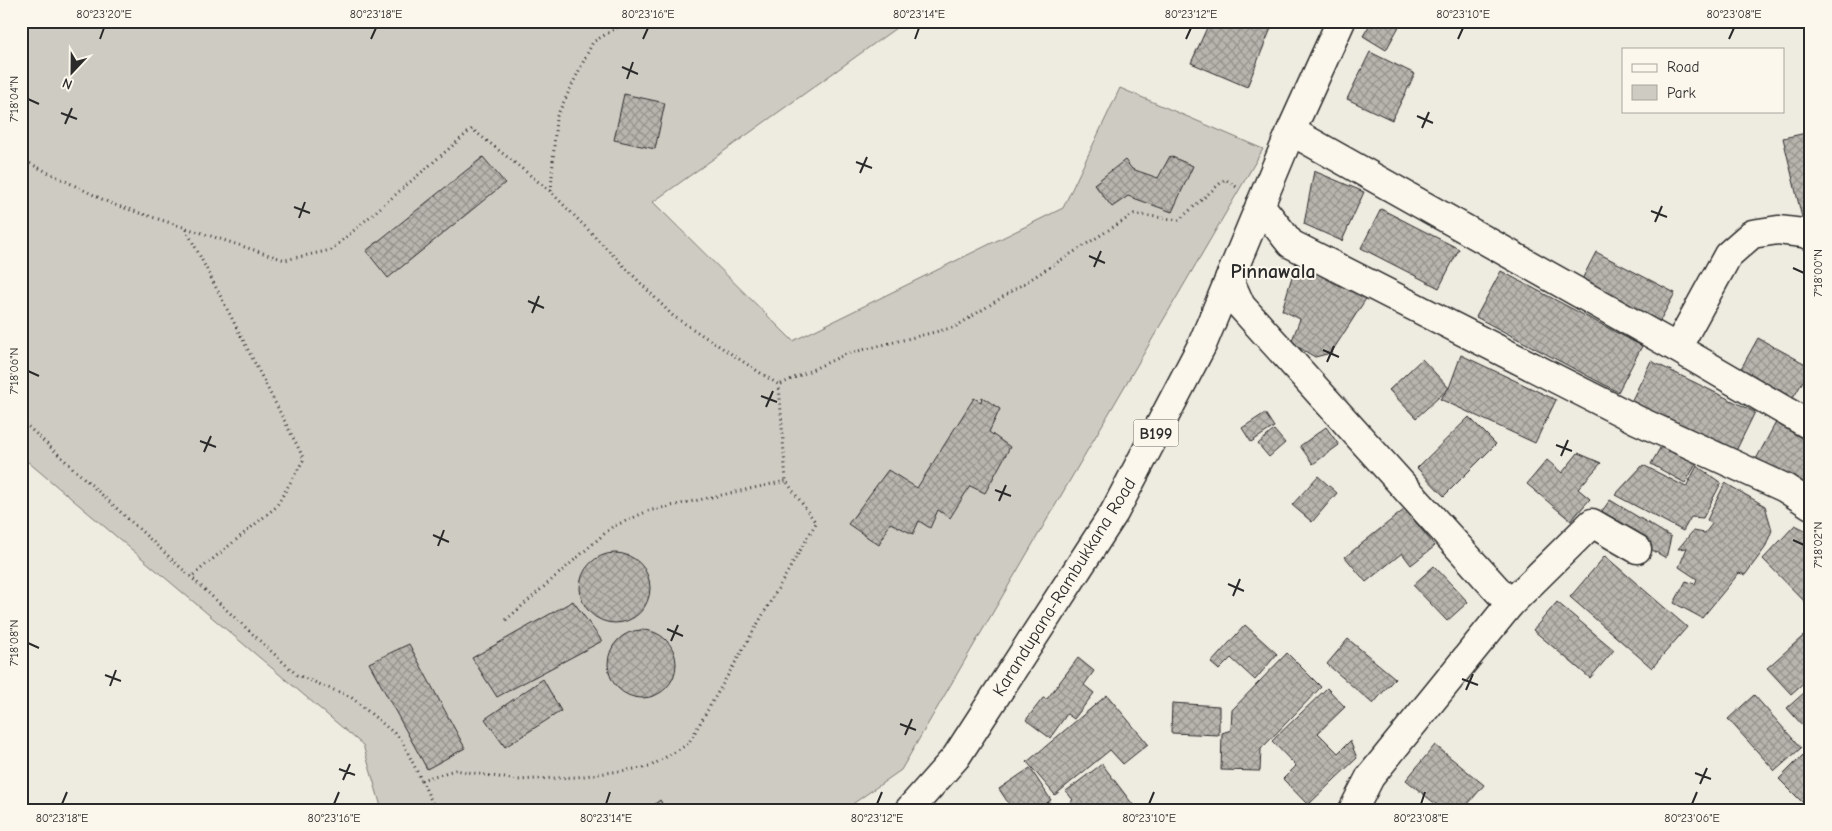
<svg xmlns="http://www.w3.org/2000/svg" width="1832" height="831" viewBox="0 0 1832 831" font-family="'Comic Neue',sans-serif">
<defs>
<pattern id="building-cross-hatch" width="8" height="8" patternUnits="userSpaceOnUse" patternTransform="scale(1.25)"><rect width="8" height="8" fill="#b8b5ae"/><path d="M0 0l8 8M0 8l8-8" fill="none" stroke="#96938e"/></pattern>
</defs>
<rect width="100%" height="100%" fill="#eeebe0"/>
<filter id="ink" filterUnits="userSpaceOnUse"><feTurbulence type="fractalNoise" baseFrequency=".02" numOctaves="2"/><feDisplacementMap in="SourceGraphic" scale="10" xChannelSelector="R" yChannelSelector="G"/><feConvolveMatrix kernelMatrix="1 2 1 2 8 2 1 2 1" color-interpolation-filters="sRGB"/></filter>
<g filter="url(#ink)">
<polygon fill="#cecbc2" stroke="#7c7b76" points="21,21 892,21 896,28 653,202 793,341 1063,208 1120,88 1263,149 901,770 844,810 382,810 363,745 21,456"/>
<g fill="url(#building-cross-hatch)" stroke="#2b2b2b">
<polygon points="1210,21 1274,21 1247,87 1191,63"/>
<polygon points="1372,21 1402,21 1386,50 1363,36"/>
<polygon points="1370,52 1415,74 1392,120 1347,99"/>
<polygon points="624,94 665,103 655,149 614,140"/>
<polygon points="1811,132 1811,224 1804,226 1783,138"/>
<polygon points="1170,156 1193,166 1172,212 1128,196 1112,207 1094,184 1125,160 1132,169 1158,178"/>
<polygon points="483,157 505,183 388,278 366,251"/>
<polygon points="1314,171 1364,192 1342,241 1304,224"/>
<polygon points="1381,209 1459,249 1439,288 1361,248"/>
<polygon points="1596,252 1675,293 1657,326 1579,285"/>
<polygon points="1297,260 1369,294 1331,353 1315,357 1291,343 1300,319 1282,310"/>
<polygon points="1501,271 1642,346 1618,392 1476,317"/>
<polygon points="1758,338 1811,367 1791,402 1738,374"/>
<polygon points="1461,355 1556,400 1535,443 1440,399 1449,388"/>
<polygon points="1422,359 1449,388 1416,418 1389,390"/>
<polygon points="1651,361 1755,412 1732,459 1628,408"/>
<polygon points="982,397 1000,409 989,432 1010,447 985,493 970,486 950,518 938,510 930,528 919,521 913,534 890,523 879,545 848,524 888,470 917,488 974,398 981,402"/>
<polygon points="1265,413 1274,427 1251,442 1242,428"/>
<polygon points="1780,415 1811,431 1811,494 1755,461"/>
<polygon points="1469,417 1496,444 1444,496 1417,468"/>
<polygon points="1326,427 1339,445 1313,464 1300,446"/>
<polygon points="1274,430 1285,443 1269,457 1258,444"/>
<polygon points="1664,441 1698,461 1685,483 1651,464"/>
<polygon points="1578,453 1601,463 1578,489 1590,499 1571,521 1527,484 1547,460 1562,473"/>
<polygon points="1643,465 1686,487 1697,466 1721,483 1703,518 1691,517 1683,531 1615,495"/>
<polygon points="1318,476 1337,493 1312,522 1292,505"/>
<polygon points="1725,483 1765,506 1772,530 1765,548 1745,575 1739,573 1702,618 1674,603 1686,581 1695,584 1697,579 1679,567 1687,548 1678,549 1693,531 1705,533 1712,524 1707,520"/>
<polygon points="1610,500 1671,537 1666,558 1597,518"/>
<polygon points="1405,509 1435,546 1411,565 1402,553 1366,582 1345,557"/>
<polygon points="1795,525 1811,533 1811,608 1763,559"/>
<circle cx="615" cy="588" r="35"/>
<polygon points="1605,556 1687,627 1652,668 1570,597"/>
<polygon points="1434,566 1468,602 1447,621 1413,585"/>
<polygon points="573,601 602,641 497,697 472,658"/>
<polygon points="1557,602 1614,650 1590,678 1533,630"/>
<polygon points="1245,625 1277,654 1255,680 1231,658 1219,670 1211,663"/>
<circle cx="642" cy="664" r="34"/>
<polygon points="1809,631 1811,633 1811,682 1808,679 1791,694 1767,668"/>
<polygon points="1348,639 1395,678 1373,704 1327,664"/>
<polygon points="409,644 465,748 427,769 369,663"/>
<polygon points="1287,653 1321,687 1261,749 1260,771 1221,770 1222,733 1231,730 1232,710"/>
<polygon points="1078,658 1094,671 1084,685 1094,693 1074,719 1067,714 1050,738 1026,720 1043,698 1047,699"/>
<polygon points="543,679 561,711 505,747 485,719"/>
<polygon points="1327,688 1345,707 1318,733 1338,753 1350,741 1357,758 1308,805 1283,779 1296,766 1272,741"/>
<polygon points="1805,692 1811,698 1811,720 1803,726 1787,708"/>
<polygon points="1107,695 1148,744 1123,764 1110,750 1055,795 1027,762"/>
<polygon points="1754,695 1801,748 1775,771 1728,719"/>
<polygon points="1172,703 1219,706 1219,735 1171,733"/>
<polygon points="1435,745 1484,785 1463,810 1443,810 1406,780"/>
<polygon points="1807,751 1811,754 1811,793 1802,802 1779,779"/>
<polygon points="1102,764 1137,810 1060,810 1073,800 1066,791"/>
<polygon points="1030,768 1051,800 1037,810 1013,810 999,789"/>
<polygon points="660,800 666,810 647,810"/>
</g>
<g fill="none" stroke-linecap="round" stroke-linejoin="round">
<defs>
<g id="minor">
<polyline points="1291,131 1677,348 1811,426"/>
<polyline points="1260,205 1291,244 1637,420 1785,488 1811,505"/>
<polyline points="1229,279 1241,306 1510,604"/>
<polyline points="1677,348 1728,255 1752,234 1778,230 1803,233 1811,236"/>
<polyline points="1353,810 1370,777 1510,604 1592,523 1637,549"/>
</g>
<polyline id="major" points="909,810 956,757 1114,513 1202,345 1291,131 1341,21"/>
</defs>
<use href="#minor" stroke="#2b2b2b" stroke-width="31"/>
<use href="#major" stroke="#2b2b2b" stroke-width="31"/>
<g stroke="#2b2b2b" stroke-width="3" stroke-dasharray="1 4" stroke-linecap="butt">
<polyline points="21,159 112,204 285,260 331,250 472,129 550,191 673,316 779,385 846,354 955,327 1134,214 1179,220 1225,179 1238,188"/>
<polyline points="551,191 556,118 593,42 628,21"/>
<polyline points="186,229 304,459 276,507 191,577"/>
<polyline points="21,420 297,675 351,697 401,739 436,810"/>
<polyline points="506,620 612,527 648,511 786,481"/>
<polyline points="421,780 455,770 517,780 577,777 649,767 688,744 816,523 786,481 779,385"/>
</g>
<use href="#minor" stroke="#fbf7ec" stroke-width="28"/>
<use href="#major" stroke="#fbf7ec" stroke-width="28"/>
</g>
</g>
<path fill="none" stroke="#2b2b2b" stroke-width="2" d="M100,39L104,28M371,39L376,28M643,39L648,28M915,39L919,28M1186,39L1191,28M1458,39L1463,28M1729,39L1734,28M622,67L638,74M627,79L633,62M28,99L39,104M61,113L77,119M1417,116L1433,123M65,124L72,108M1422,128L1429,112M856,162L872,168M860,173L867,157M294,207L310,213M1651,211L1667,217M299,218L305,202M1655,222L1662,206M1089,256L1105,263M1094,267L1101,251M1793,268L1804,273M528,301L544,308M532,313L539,296M1323,350L1339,357M1327,362L1334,346M28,371L39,376M761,396L777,402M766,407L773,391M200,441L216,447M1556,445L1572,451M204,452L211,436M1561,456L1568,440M995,490L1011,496M999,501L1006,485M433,535L449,542M1793,540L1804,545M438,546L444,530M1228,584L1244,591M1233,596L1240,579M667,629L683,636M671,641L678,625M28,643L39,648M105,675L121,681M1462,679L1478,685M110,686L116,670M1466,690L1473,674M900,724L916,730M905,735L912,719M339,769L355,775M1695,773L1711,779M343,780L350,764M1700,784L1707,768M62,804L67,792M334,804L339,792M606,804L610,792M877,804L882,792M1149,804L1154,792M1421,804L1425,792M1692,804L1697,792"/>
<g text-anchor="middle" stroke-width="4" stroke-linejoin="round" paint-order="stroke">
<rect fill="#fbf7ec" stroke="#696865" stroke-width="1" x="1133.5" y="419.5" width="45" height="27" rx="4"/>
<g font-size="16" font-weight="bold" fill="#2b2b2b">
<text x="1156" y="439">B199</text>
</g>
<g font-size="18" fill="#2b2b2b" stroke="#fbf7ec">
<text transform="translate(1064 587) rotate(-58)" y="6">Karandupana-Rambukkana Road</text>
</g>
<g font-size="20" font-weight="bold" fill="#2b2b2b" stroke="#fbf7ec">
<text x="1273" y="278">Pinnawala</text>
</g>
</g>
<rect width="1832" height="831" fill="none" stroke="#fbf7ec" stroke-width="55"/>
<rect x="1622" y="48" width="162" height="65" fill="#fbf7ec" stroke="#a8a59f"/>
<rect x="1632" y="64" width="25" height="8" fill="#fbf7ec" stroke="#a8a59f"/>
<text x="1667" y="72" font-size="15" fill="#2b2b2b">Road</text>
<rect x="1632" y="85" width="25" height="15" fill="#cecbc2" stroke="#a8a59f"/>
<text x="1667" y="98" font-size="15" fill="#2b2b2b">Park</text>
<g transform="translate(72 72) rotate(202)" stroke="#fbf7ec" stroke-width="4" paint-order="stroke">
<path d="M0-4L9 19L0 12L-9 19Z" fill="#2b2b2b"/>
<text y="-8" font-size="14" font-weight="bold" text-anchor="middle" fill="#2b2b2b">N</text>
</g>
<rect x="28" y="28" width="1776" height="776" fill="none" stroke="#2b2b2b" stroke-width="2"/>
<g font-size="12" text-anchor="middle" fill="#2b2b2b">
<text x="104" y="18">80°23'20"E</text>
<text x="376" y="18">80°23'18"E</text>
<text x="648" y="18">80°23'16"E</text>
<text x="919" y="18">80°23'14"E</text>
<text x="1191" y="18">80°23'12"E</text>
<text x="1463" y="18">80°23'10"E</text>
<text x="1734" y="18">80°23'08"E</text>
<text transform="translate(14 99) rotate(-90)" y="4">7°18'04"N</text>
<text transform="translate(1818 273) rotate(-90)" y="4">7°18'00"N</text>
<text transform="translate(14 371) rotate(-90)" y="4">7°18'06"N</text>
<text transform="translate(1818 545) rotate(-90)" y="4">7°18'02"N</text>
<text transform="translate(14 643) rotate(-90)" y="4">7°18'08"N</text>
<text x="62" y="822">80°23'18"E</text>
<text x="334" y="822">80°23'16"E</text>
<text x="606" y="822">80°23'14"E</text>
<text x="877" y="822">80°23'12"E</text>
<text x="1149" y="822">80°23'10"E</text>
<text x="1421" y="822">80°23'08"E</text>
<text x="1692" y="822">80°23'06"E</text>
</g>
</svg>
